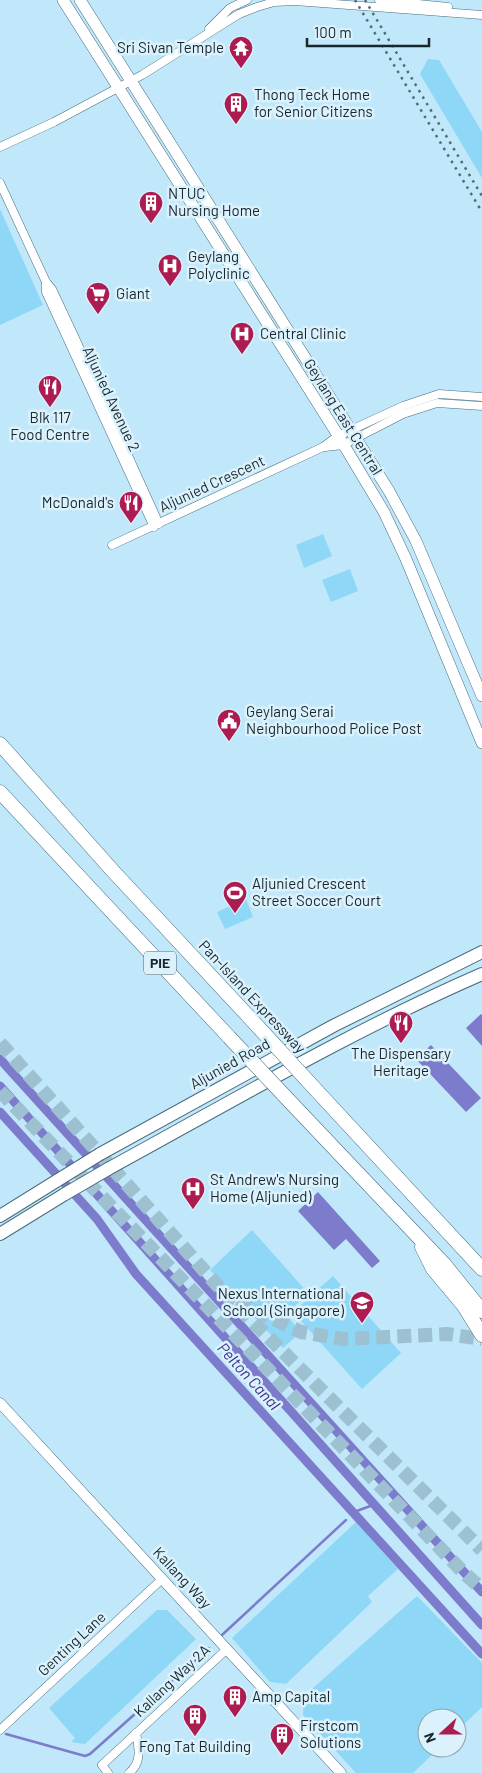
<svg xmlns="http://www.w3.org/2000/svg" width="482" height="1773" viewBox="0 0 482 1773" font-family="Barlow,sans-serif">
<rect width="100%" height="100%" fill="#c0e8fa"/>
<g fill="#8fd7f7">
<polygon points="428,59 439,60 482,132 482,178 420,74"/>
<polygon points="0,209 43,305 0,325"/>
<polygon points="323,534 332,556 304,568 296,545"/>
<polygon points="350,569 358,591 331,602 322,580"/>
<polygon points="246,899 253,917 225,929 217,912"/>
<polygon points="252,1230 309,1294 285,1314 301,1332 283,1348 210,1270"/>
<polygon points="333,1276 401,1353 362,1389 293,1312"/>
<polygon points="356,1522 398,1569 368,1596 372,1602 286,1684 270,1682 232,1638"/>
<polygon points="417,1596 482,1663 482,1707 457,1731 457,1718 427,1718 427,1748 439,1748 413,1773 356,1773 303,1715 304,1696"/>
<polygon points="157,1610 167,1610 196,1639 85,1744 71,1742 75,1738 49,1708"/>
</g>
<g fill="#7c7bcc">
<polygon points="481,1014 482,1015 482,1046 466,1028"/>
<polygon points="431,1045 481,1098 466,1112 416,1059"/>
<polygon points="318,1192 380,1261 372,1268 346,1239 334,1250 298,1211"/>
</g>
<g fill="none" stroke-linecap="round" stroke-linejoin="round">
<g stroke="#7c7bcc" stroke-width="2.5">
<polyline points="354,1512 373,1505"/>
<polyline points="222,1635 346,1520"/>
<polyline points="6,1734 85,1756 90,1754 209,1648"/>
</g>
<g stroke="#7c7bcc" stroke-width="9">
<polyline points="0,1059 482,1592"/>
<polyline points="0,1086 482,1625"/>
<polyline points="0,1112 97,1219 136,1274 482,1654"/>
</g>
<g stroke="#9ec1d1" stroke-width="14" stroke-dasharray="14 7" stroke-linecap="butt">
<polyline points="0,1043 227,1296 482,1550"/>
<polyline points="0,1091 463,1572 482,1589"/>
<polyline points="237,1301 301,1332 343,1339 447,1334 482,1339"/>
</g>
<defs>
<g id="minor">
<polyline points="379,0 448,7"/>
<polyline points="209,29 230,8 247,0"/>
<polyline points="0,147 54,122 142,75 239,14 257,7 274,2 295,1 482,15"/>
<polyline points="0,183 46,282 52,289 74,336 159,524"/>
<polyline points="46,282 46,292 154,527"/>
<polyline points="325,447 343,445 403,414 437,403 482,406"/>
<polyline points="112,545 323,447 338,436 403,406 439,394 482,397"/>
<polyline points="0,1730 162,1579"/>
<polyline points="108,1773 102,1765 227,1649"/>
<path d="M129,1773C142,1763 139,1748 136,1733"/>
</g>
<polyline id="tertiary" points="0,1403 341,1773"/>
<g id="secondary">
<polyline points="63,0 336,432 384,512 406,559 482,743"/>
<polyline points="80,0 389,491 416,541 482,696"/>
</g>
<g id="primary">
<polyline points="100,1154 333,1026 482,952"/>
<path d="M108,1169C231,1102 353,1030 482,974"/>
<polyline points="0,1216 58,1180"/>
<polyline points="0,1234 65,1194"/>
</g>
<g id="motorway">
<polyline points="0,744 112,870 249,1017"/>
<polyline points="0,792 229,1037"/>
<polyline points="317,1091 482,1269"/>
<polyline points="296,1108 444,1264 482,1311"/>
<polyline points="422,1247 433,1269 464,1306 482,1335"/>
</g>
</defs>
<use href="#minor" stroke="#486d7d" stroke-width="9"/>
<use href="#tertiary" stroke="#486d7d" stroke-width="11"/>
<use href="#secondary" stroke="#486d7d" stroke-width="12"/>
<use href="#primary" stroke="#486d7d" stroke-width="14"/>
<use href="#motorway" stroke="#486d7d" stroke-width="15"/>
<use href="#minor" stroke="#fff" stroke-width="8"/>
<use href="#tertiary" stroke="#fff" stroke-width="10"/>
<use href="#secondary" stroke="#fff" stroke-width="11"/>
<use href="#primary" stroke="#fff" stroke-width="12"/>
<use href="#motorway" stroke="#fff" stroke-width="14"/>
<g stroke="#526a75" stroke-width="2.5" stroke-dasharray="2.5 5" stroke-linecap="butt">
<polyline points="355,0 482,212"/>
<polyline points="365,0 482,196"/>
</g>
<defs>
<g id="primary-bridge">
<polyline points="58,1180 100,1154"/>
<polyline points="65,1194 108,1169"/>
</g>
<g id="motorway-bridge">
<polyline points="249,1017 317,1091"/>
<polyline points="229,1037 296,1108"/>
</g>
</defs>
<use href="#primary-bridge" stroke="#486d7d" stroke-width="14" stroke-linecap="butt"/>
<use href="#motorway-bridge" stroke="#486d7d" stroke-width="15" stroke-linecap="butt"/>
<use href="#primary-bridge" stroke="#fff" stroke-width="12"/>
<use href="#motorway-bridge" stroke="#fff" stroke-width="14"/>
</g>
<defs>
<symbol id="temple-pin" viewBox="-11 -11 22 30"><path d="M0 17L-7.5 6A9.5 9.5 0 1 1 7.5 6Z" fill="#ad1c51" stroke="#dbf2fd"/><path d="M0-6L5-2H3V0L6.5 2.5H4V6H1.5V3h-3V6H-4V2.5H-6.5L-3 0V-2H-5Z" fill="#fff"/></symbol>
<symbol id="building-pin" viewBox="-11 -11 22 30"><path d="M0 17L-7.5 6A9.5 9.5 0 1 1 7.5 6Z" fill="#ad1c51" stroke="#dbf2fd"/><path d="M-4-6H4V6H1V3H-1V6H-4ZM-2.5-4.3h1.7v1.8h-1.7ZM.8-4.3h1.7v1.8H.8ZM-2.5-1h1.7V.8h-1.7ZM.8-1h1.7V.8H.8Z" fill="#fff"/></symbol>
<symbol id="hospital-pin" viewBox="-11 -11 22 30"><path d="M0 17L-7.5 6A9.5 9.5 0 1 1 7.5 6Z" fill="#ad1c51" stroke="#dbf2fd"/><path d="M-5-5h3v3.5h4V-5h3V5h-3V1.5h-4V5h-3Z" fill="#fff"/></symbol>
<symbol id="supermarket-pin" viewBox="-11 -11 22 30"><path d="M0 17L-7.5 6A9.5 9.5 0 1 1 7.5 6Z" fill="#ad1c51" stroke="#dbf2fd"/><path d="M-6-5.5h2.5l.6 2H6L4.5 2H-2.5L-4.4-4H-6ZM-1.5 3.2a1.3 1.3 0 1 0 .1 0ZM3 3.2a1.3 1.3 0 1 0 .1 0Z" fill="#fff"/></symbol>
<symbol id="restaurant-pin" viewBox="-11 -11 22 30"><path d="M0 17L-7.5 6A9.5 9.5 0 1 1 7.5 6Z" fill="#ad1c51" stroke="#dbf2fd"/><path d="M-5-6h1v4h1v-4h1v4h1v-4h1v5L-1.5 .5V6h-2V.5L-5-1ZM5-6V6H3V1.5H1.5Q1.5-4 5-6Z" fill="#fff"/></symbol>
<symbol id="civic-pin" viewBox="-11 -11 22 30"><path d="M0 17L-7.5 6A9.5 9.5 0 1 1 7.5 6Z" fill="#ad1c51" stroke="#dbf2fd"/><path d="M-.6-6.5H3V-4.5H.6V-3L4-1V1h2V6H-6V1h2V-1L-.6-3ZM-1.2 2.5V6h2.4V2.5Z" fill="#fff"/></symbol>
<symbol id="stadium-pin" viewBox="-11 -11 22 30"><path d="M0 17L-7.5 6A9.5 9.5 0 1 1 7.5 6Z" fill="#ad1c51" stroke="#dbf2fd"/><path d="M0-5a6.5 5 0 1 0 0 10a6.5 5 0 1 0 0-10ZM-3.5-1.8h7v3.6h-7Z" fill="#fff"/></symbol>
<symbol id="school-pin" viewBox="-11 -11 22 30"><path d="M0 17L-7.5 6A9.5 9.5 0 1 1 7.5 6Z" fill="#ad1c51" stroke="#dbf2fd"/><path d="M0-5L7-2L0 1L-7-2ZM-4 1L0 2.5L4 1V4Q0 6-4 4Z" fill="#fff"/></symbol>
</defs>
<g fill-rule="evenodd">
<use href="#temple-pin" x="227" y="34" width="28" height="38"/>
<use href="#building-pin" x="222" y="90" width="28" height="38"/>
<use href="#building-pin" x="137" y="189" width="28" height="38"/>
<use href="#hospital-pin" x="156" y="252" width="28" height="38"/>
<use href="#supermarket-pin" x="84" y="280" width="28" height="38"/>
<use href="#hospital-pin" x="228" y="320" width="28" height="38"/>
<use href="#restaurant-pin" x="36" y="373" width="28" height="38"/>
<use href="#restaurant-pin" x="117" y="489" width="28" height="38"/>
<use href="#civic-pin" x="215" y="707" width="28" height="38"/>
<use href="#stadium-pin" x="221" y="879" width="28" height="38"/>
<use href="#restaurant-pin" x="387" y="1009" width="28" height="38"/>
<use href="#hospital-pin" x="179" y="1175" width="28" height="38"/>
<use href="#school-pin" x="348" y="1289" width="28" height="38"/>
<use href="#building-pin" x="221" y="1683" width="28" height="38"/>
<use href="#building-pin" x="181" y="1702" width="28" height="38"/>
<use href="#building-pin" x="268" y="1721" width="28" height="38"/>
</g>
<g text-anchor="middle" stroke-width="5" stroke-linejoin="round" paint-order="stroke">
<rect fill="#dbf2fd" stroke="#52646c" stroke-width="1" x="144" y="951.5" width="32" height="23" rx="4"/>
<g font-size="14" font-weight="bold" fill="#18272e">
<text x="160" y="968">PIE</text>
</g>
<g font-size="15" fill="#18272e" stroke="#dbf2fd" text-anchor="start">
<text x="224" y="53" text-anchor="end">Sri Sivan Temple</text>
<text x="254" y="100">Thong Teck Home<tspan x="254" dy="17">for Senior Citizens</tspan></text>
<text x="168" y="199">NTUC<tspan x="168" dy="17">Nursing Home</tspan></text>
<text x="188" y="262">Geylang<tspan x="188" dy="17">Polyclinic</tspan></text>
<text x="116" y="299">Giant</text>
<text x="260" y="339">Central Clinic</text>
<text x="50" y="423" text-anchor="middle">Blk 117<tspan x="50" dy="17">Food Centre</tspan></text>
<text x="114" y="508" text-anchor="end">McDonald's</text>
<text x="246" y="717">Geylang Serai<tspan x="246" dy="17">Neighbourhood Police Post</tspan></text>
<text x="252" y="889">Aljunied Crescent<tspan x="252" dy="17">Street Soccer Court</tspan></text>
<text x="401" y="1059" text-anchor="middle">The Dispensary<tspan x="401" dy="17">Heritage</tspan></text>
<text x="210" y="1185">St Andrew's Nursing<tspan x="210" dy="17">Home (Aljunied)</tspan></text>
<text x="344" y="1299" text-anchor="end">Nexus International<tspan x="344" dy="17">School (Singapore)</tspan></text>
<text x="252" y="1702">Amp Capital</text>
<text x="300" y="1731">Firstcom<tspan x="300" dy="17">Solutions</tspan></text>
<text x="195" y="1752" text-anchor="middle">Fong Tat Building</text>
</g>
<g font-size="15" fill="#18272e" stroke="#dbf2fd">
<text transform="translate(111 399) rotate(65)" y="5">Aljunied Avenue 2</text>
<text transform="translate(343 417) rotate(58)" y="5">Geylang East Central</text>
<text transform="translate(212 484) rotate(-25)" y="5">Aljunied Crescent</text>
<text transform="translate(252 997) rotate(47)" y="5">Pan-Island Expressway</text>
<text transform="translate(230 1064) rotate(-29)" y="5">Aljunied Road</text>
<text transform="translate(182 1578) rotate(47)" y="5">Kallang Way</text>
<text transform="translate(72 1644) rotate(-43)" y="5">Genting Lane</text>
<text transform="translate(172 1681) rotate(-43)" y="5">Kallang Way 2A</text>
</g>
<g font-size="16" font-style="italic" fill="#3c308e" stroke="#dbf2fd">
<text transform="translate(249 1376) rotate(48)" y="6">Pelton Canal</text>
</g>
</g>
<g transform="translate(442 1733) rotate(249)"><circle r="24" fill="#dbf2fd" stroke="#8da1aa"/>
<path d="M0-4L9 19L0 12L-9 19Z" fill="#ad1c51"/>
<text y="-8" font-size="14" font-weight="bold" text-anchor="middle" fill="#18272e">N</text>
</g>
<path d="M307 38v8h122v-8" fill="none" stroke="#18272e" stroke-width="2.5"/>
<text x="314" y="38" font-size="15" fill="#18272e" stroke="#dbf2fd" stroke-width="4" paint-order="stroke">100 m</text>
</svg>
